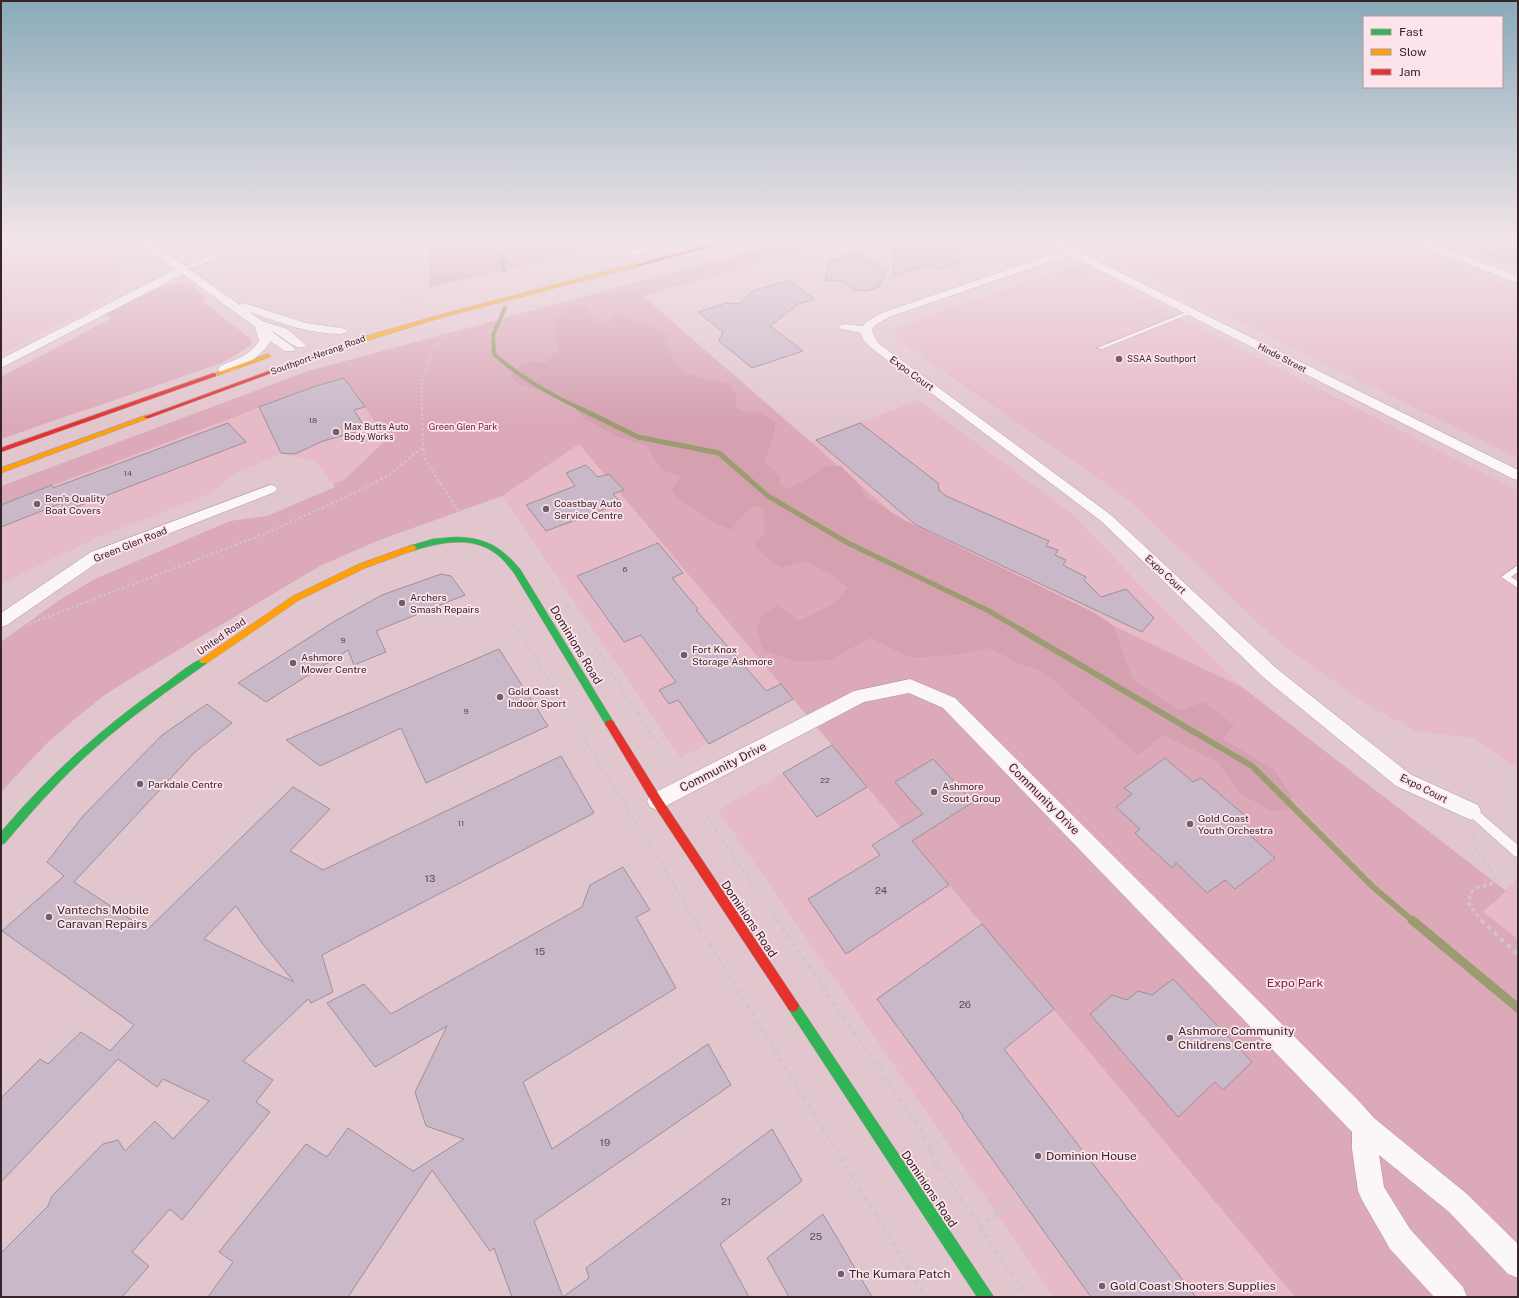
<svg xmlns="http://www.w3.org/2000/svg" width="1519" height="1298" viewBox="0 0 1519 1298" font-family="'Public Sans',sans-serif">
<rect width="100%" height="100%" fill="#e2c6ce"/>
<g fill="#e6bac7">
<polygon points="1,239 111,239 123,278 119,290 96,305 1,353"/>
<polygon points="1071,239 1382,239 1518,291 1518,458"/>
<polygon points="1435,239 1518,239 1518,270"/>
<polygon points="1067,268 1076,268 1087,270 1518,491 1518,769 1473,738 1416,731 1373,708 1283,646 1125,497 898,340 893,334 900,326"/>
<polygon points="344,378 387,439 344,480 333,484 315,461 281,454 235,473 214,492 96,538 1,584 1,505 316,386"/>
<polygon points="918,400 1071,513 1175,621 1242,687 912,530 811,442"/>
<polygon points="579,444 793,699 681,758 502,496"/>
<polygon points="832,745 1295,1297 1054,1297 718,810"/>
<polygon points="1518,878 1518,939 1483,912"/>
</g>
<g fill="#dca9b9">
<polygon points="797,239 844,239 643,296 912,530 1242,687 1506,891 1483,912 1518,939 1518,1297 1295,1297 579,444 502,496 377,541 320,566 138,674 106,694 76,718 46,744 1,792 1,642 58,601 95,579 230,521 267,516 335,487 333,484 344,480 387,439 344,378 316,386 1,505 1,486 308,371"/>
<path d="M180,283L190,285L206,298L203,302L250,338L252,343L251,345L224,362L92,408C61,417 31,429 1,439V377L112,318L105,314L161,287Z"/>
</g>
<g fill="#d5a1b1">
<polygon points="430,239 622,239 584,250 429,288"/>
<path d="M572,305H587L588,313L598,323L611,320L614,314L625,315L632,320L651,324L666,334C670,377 696,376 730,384L736,393V408L746,412L762,413L775,422C776,434 768,450 765,462L780,476V485L789,489L820,471L823,466H841L857,482L865,497L908,522L1091,611L1113,625L1133,680L1180,711L1203,702L1234,725L1223,739L1274,770L1292,797L1287,810H1270L1241,794L1218,762L1163,735L1138,755L1052,679L1036,669L1019,664L990,648L953,655L912,658L870,638L830,660L797,662L764,651L757,631L761,616L777,605L799,621L835,603L848,588L830,574L805,561L781,568L767,558L754,545L765,533L763,507H752L737,521L733,530L717,524L675,496L672,488L682,476L662,470L646,445L617,437L584,418L567,400L554,393L536,390L519,384L509,377C520,365 527,359 545,363L558,350L556,330L552,322Z"/>
</g>
<g fill="none" stroke-linecap="round" stroke-linejoin="round">
<g stroke="#9b9c70" stroke-width="4">
<polyline points="502,239 504,271"/>
<path d="M505,308L493,335L494,354C520,378 550,394 581,409"/>
</g>
<polyline stroke="#9b9c70" stroke-width="5" points="579,408 638,437 719,453 768,496 846,542 987,610 1023,631"/>
<polyline stroke="#9b9c70" stroke-width="6" points="1021,630 1252,766 1373,887 1413,921"/>
<polyline stroke="#9b9c70" stroke-width="9" points="1412,920 1518,1008"/>
</g>
<g fill="#c9b9c8" stroke="#9e8f99" fill-rule="evenodd">
<polygon points="894,239 920,239 924,241 942,240 951,242 956,246 959,263 940,269 931,264 893,276"/>
<polygon points="1456,239 1518,239 1518,265 1488,254"/>
<polygon points="852,252 858,253 886,270 879,287 867,291 854,290 842,281 825,280 830,261 840,258 841,256"/>
<polygon points="789,280 814,299 798,304 770,326 803,351 752,368 719,341 723,332 698,312 726,303 741,304 749,294 756,290"/>
<polygon points="344,378 365,407 354,410 366,429 323,441 295,454 281,453 259,407 316,386"/>
<polygon points="228,423 246,442 63,512 62,503 1,527 1,505 52,485 53,488"/>
<polygon points="860,423 938,483 939,490 946,496 1049,541 1046,546 1058,550 1055,555 1066,560 1063,565 1086,577 1084,580 1101,597 1126,589 1154,618 1142,632 916,525 816,440"/>
<polygon points="586,465 598,477 609,474 624,490 613,494 621,503 546,531 526,505 575,486 566,473"/>
<polygon points="658,543 683,573 672,578 698,609 696,610 766,691 781,684 793,699 709,744 678,700 669,704 659,690 676,682 641,635 624,642 577,576"/>
<polygon points="441,574 451,576 465,595 376,631 386,652 354,665 348,650 266,702 238,683 335,621 382,595"/>
<polygon points="499,649 548,726 426,783 401,728 320,766 286,740"/>
<path d="M207,704L232,723L195,752L74,882L147,930L293,787L330,809L290,851L323,870L561,756L594,813L322,955L333,992L311,1003L308,999L243,1061L273,1080L256,1102L270,1112L182,1220L170,1209L132,1252L149,1266L122,1297H1V1253L48,1206L52,1196L103,1144L118,1140L125,1151L155,1121L173,1139L209,1101L163,1079L157,1087L118,1059L1,1182V1098L40,1059L48,1064L81,1032L110,1051L134,1025L2,931L64,876L47,862L83,816L162,735ZM236,906L262,943L294,982L204,939Z"/>
<polygon points="832,745 867,787 817,817 783,773"/>
<polygon points="1165,758 1193,782 1201,778 1250,820 1242,828 1275,858 1235,889 1225,880 1207,893 1176,863 1172,868 1135,833 1140,829 1116,807 1132,794 1124,788"/>
<polygon points="933,759 973,802 912,841 949,885 846,954 808,899 880,855 872,845 923,814 895,782"/>
<polygon points="623,867 650,910 636,917 676,988 523,1082 552,1149 708,1044 731,1085 534,1221 563,1297 589,1278 586,1268 772,1129 802,1181 720,1244 749,1297 512,1297 494,1248 490,1251 432,1170 348,1297 208,1297 233,1262 219,1252 306,1144 327,1157 348,1128 413,1171 464,1139 426,1126 415,1092 447,1026 375,1067 327,1003 364,984 391,1014 582,907 590,885"/>
<polygon points="982,924 1054,1009 1004,1049 1196,1297 1091,1297 962,1117 963,1116 877,999"/>
<polygon points="1173,979 1252,1062 1223,1090 1215,1082 1178,1117 1090,1014 1112,995 1127,1000 1138,991 1152,995"/>
<polygon points="823,1214 872,1297 789,1297 767,1258"/>
</g>
<g fill="none" stroke-linecap="round" stroke-linejoin="round">
<defs>
<g id="lane">
<polygon points="242,239 249,239 204,263 181,271 178,269 200,261"/>
<polygon points="1105,239 1125,239 1122,241 1108,242 1070,254 1067,252"/>
<polygon points="1189,311 1194,312 1102,349 1097,348"/>
<polygon points="1518,565 1518,572 1511,577 1518,581 1518,588 1501,577"/>
<polygon points="1471,806 1475,808 1518,845 1518,857 1514,856 1467,814 1466,811 1467,808"/>
</g>
<g id="street">
<path d="M135,239H146L240,305L244,303L306,323L341,328L345,329L347,331L345,333L341,334C309,334 280,323 250,312L262,321L287,329L306,345L304,347C293,350 282,335 271,331L293,347L295,349L293,351H285L270,341C264,355 235,375 220,372L218,369L220,366C234,360 252,355 259,340L255,327L183,274L1,368V359L176,269Z"/>
<polygon points="651,239 663,239 638,255 630,255 629,253 630,251"/>
<path d="M668,239H690C685,245 673,244 668,239Z"/>
<polygon points="1041,239 1053,239 1518,470 1518,480 1513,479 1070,255 889,317 874,326 872,330 875,338 878,343 1111,515 1276,668 1410,774 1478,805 1481,811 1478,817 1471,820 1464,817 1396,786 1264,678 1101,521 870,347 863,339 861,333 841,329 839,327 841,325 845,324 863,326 866,322 881,313 1063,251"/>
<polygon points="1406,239 1419,239 1518,276 1518,283 1408,241"/>
<polygon points="270,485 275,486 277,489 275,492 101,560 7,625 1,627 1,613 91,552"/>
<polygon points="910,679 955,698 1357,1099 1374,1118 1467,1194 1518,1244 1518,1278 1508,1274 1449,1212 1379,1155 1384,1187 1410,1229 1463,1287 1467,1297 1434,1297 1390,1249 1362,1200 1358,1191 1352,1149 1352,1132 943,708 909,693 864,702 664,807 657,810 650,807 647,801 650,795 854,691"/>
</g>
<g id="fast">
<path d="M456,537C486,538 500,546 520,569L613,721L615,724L613,727L610,728L607,727L514,573C508,566 503,558 495,553C470,535 439,543 412,551L408,548L409,546L433,539Z"/>
<path d="M204,658L207,659L209,661L207,663C169,690 130,717 95,748C62,777 33,810 5,843L1,845V832C49,775 103,727 163,685C175,677 191,662 204,658Z"/>
<polygon points="793,1000 797,1002 994,1297 977,1297 789,1010 787,1006 789,1002"/>
</g>
<g id="slow">
<polygon points="638,263 640,264 640,266 447,316 333,351 328,350 366,336 443,314"/>
<polygon points="268,354 271,356 270,357 216,376 211,375"/>
<polygon points="147,415 150,417 149,418 1,473 1,468"/>
<polygon points="412,545 415,546 416,548 415,550 365,568 299,600 207,663 201,663 199,661 201,659 293,596 359,564"/>
</g>
<g id="jam">
<polygon points="730,239 738,239 640,266 635,265"/>
<polygon points="329,349 334,350 149,418 145,418 144,417"/>
<polygon points="214,373 216,374 216,376 1,452 1,448"/>
<polygon points="610,720 613,721 661,798 797,1002 799,1006 797,1010 793,1012 789,1010 653,804 607,727 605,724 607,721"/>
</g>
</defs>
<use href="#lane" stroke="#ac979d" stroke-width="1"/>
<use href="#street" stroke="#ac979d" stroke-width="1"/>
<use href="#fast" stroke="#ac979d" stroke-width="1"/>
<use href="#slow" stroke="#ac979d" stroke-width="1"/>
<use href="#jam" stroke="#ac979d" stroke-width="1"/>
<g stroke="#cfc7ca" stroke-width="1.5" stroke-dasharray="2 2" stroke-linecap="butt">
<polyline points="117,239 122,244"/>
<polyline points="600,291 647,288 789,251 807,239"/>
<polyline points="346,318 413,299 519,275 546,265 622,247"/>
<polyline points="422,409 422,379 433,349 453,328"/>
</g>
<g stroke="#cfc7ca" stroke-width="2" stroke-dasharray="2.5 2.5" stroke-linecap="butt">
<polyline points="422,408 423,447 425,460 465,521 467,521"/>
<path d="M480,524C521,532 533,552 554,584C564,600 574,616 585,631"/>
<polyline points="504,607 519,631"/>
<polyline points="29,624 264,534 340,500 389,475 423,447"/>
</g>
<g stroke="#cfc7ca" stroke-width="3" stroke-dasharray="3.5 3.5" stroke-linecap="butt">
<polyline points="518,630 696,921"/>
<polyline points="584,630 673,767"/>
<polyline points="703,811 778,921"/>
<polyline points="1474,834 1476,851 1491,869 1495,880 1490,885 1478,887 1470,893 1469,904 1482,921"/>
</g>
<g stroke="#cfc7ca" stroke-width="3.5" stroke-dasharray="4.5 4.5" stroke-linecap="butt">
<polyline points="695,920 926,1297"/>
<polyline points="777,920 923,1133 932,1156 1027,1297"/>
<polyline points="1481,920 1518,955"/>
<polyline points="929,1151 965,1122"/>
<polyline points="995,1214 1015,1191"/>
<polyline points="979,1227 1020,1199"/>
</g>
<use href="#lane" fill="#fbf6f8" fill-rule="evenodd"/>
<use href="#street" fill="#fbf6f8" fill-rule="evenodd"/>
<use href="#fast" fill="#30b455" fill-rule="evenodd"/>
<use href="#slow" fill="#ff9f0a" fill-rule="evenodd"/>
<use href="#jam" fill="#e5322d" fill-rule="evenodd"/>
</g>
<linearGradient id="sky" x2="0" y2="1"><stop stop-color="#89aab8"/><stop offset="0.57" stop-color="#f2e5e9"/><stop offset="1" stop-color="#f2e5e9" stop-opacity="0"/></linearGradient>
<rect width="1519" height="421" fill="url(#sky)"/>
<g fill="#745d64" stroke="#fde4eb" stroke-width="1.5">
<circle cx="1119" cy="359" r="4"/>
<circle cx="336" cy="432" r="4"/>
<circle cx="37" cy="504" r="4"/>
<circle cx="546" cy="509" r="4"/>
<circle cx="402" cy="603" r="4"/>
<circle cx="684" cy="655" r="4"/>
<circle cx="293" cy="663" r="4"/>
<circle cx="500" cy="697" r="4"/>
<circle cx="140" cy="784" r="4"/>
<circle cx="934" cy="792" r="4"/>
<circle cx="1190" cy="824" r="4"/>
<circle cx="49" cy="917" r="4"/>
<circle cx="1170" cy="1038" r="4"/>
<circle cx="1038" cy="1156" r="4"/>
<circle cx="841" cy="1274" r="4"/>
<circle cx="1102" cy="1286" r="4"/>
</g>
<g text-anchor="middle" stroke-width="3.5" stroke-linejoin="round" paint-order="stroke">
<g font-size="8" fill="#5c4a52">
<text x="313" y="423">18</text>
<text x="128" y="476">14</text>
<text x="625" y="572">6</text>
<text x="343" y="643">9</text>
<text x="466" y="714">9</text>
<text x="825" y="783">22</text>
<text x="461" y="826">11</text>
</g>
<g font-size="9" fill="#38252b" stroke="#fde4eb">
<text transform="translate(318 355) rotate(-20)" y="3">Southport-Nerang Road</text>
<text transform="translate(1282 358) rotate(27)" y="3">Hinde Street</text>
</g>
<g font-size="9" fill="#38252b" stroke="#fde4eb" text-anchor="start">
<text x="1127" y="362">SSAA Southport</text>
<text x="344" y="430">Max Butts Auto<tspan x="344" dy="10">Body Works</tspan></text>
</g>
<g font-size="9" fill="#762043" stroke="#fde4eb">
<text x="463" y="430">Green Glen Park</text>
</g>
<g font-size="10" fill="#38252b" stroke="#fde4eb">
<text transform="translate(912 373) rotate(36)" y="4">Expo Court</text>
<text transform="translate(130 544) rotate(-22)" y="4">Green Glen Road</text>
<text transform="translate(1166 574) rotate(43)" y="4">Expo Court</text>
<text transform="translate(221 636) rotate(-35)" y="4">United Road</text>
<text transform="translate(1424 788) rotate(27)" y="4">Expo Court</text>
</g>
<g font-size="10" fill="#38252b" stroke="#fde4eb" text-anchor="start">
<text x="45" y="502">Ben's Quality<tspan x="45" dy="12">Boat Covers</tspan></text>
<text x="554" y="507">Coastbay Auto<tspan x="554" dy="12">Service Centre</tspan></text>
<text x="410" y="601">Archers<tspan x="410" dy="12">Smash Repairs</tspan></text>
<text x="692" y="653">Fort Knox<tspan x="692" dy="12">Storage Ashmore</tspan></text>
<text x="301" y="661">Ashmore<tspan x="301" dy="12">Mower Centre</tspan></text>
<text x="508" y="695">Gold Coast<tspan x="508" dy="12">Indoor Sport</tspan></text>
<text x="148" y="788">Parkdale Centre</text>
<text x="942" y="790">Ashmore<tspan x="942" dy="12">Scout Group</tspan></text>
<text x="1198" y="822">Gold Coast<tspan x="1198" dy="12">Youth Orchestra</tspan></text>
</g>
<g font-size="10" fill="#5c4a52">
<text x="430" y="882">13</text>
<text x="881" y="894">24</text>
<text x="540" y="955">15</text>
<text x="965" y="1008">26</text>
<text x="605" y="1146">19</text>
<text x="726" y="1205">21</text>
<text x="816" y="1240">25</text>
</g>
<g font-size="12" fill="#38252b" stroke="#fde4eb">
<text transform="translate(576 645) rotate(59)" y="4">Dominions Road</text>
<text transform="translate(723 767) rotate(-27)" y="4">Community Drive</text>
<text transform="translate(1044 799) rotate(45)" y="4">Community Drive</text>
<text transform="translate(749 919) rotate(56)" y="4">Dominions Road</text>
<text transform="translate(929 1189) rotate(56)" y="4">Dominions Road</text>
</g>
<g font-size="12" fill="#38252b" stroke="#fde4eb" text-anchor="start">
<text x="57" y="914">Vantechs Mobile<tspan x="57" dy="14">Caravan Repairs</tspan></text>
<text x="1178" y="1035">Ashmore Community<tspan x="1178" dy="14">Childrens Centre</tspan></text>
<text x="1046" y="1160">Dominion House</text>
<text x="849" y="1278">The Kumara Patch</text>
<text x="1110" y="1290">Gold Coast Shooters Supplies</text>
</g>
<g font-size="12" fill="#762043" stroke="#fde4eb">
<text x="1295" y="987">Expo Park</text>
</g>
</g>
<rect width="1519" height="1298" fill="none" stroke="#38252b" stroke-width="4"/>
<rect x="1363" y="16" width="140" height="72" fill="#fde4eb" stroke="#ae989e"/>
<rect x="1371" y="29" width="20" height="6" fill="#30b455" stroke="#ae989e"/>
<text x="1399" y="36" font-size="12" fill="#38252b">Fast</text>
<rect x="1371" y="49" width="20" height="6" fill="#ff9f0a" stroke="#ae989e"/>
<text x="1399" y="56" font-size="12" fill="#38252b">Slow</text>
<rect x="1371" y="69" width="20" height="6" fill="#e5322d" stroke="#ae989e"/>
<text x="1399" y="76" font-size="12" fill="#38252b">Jam</text>
</svg>
